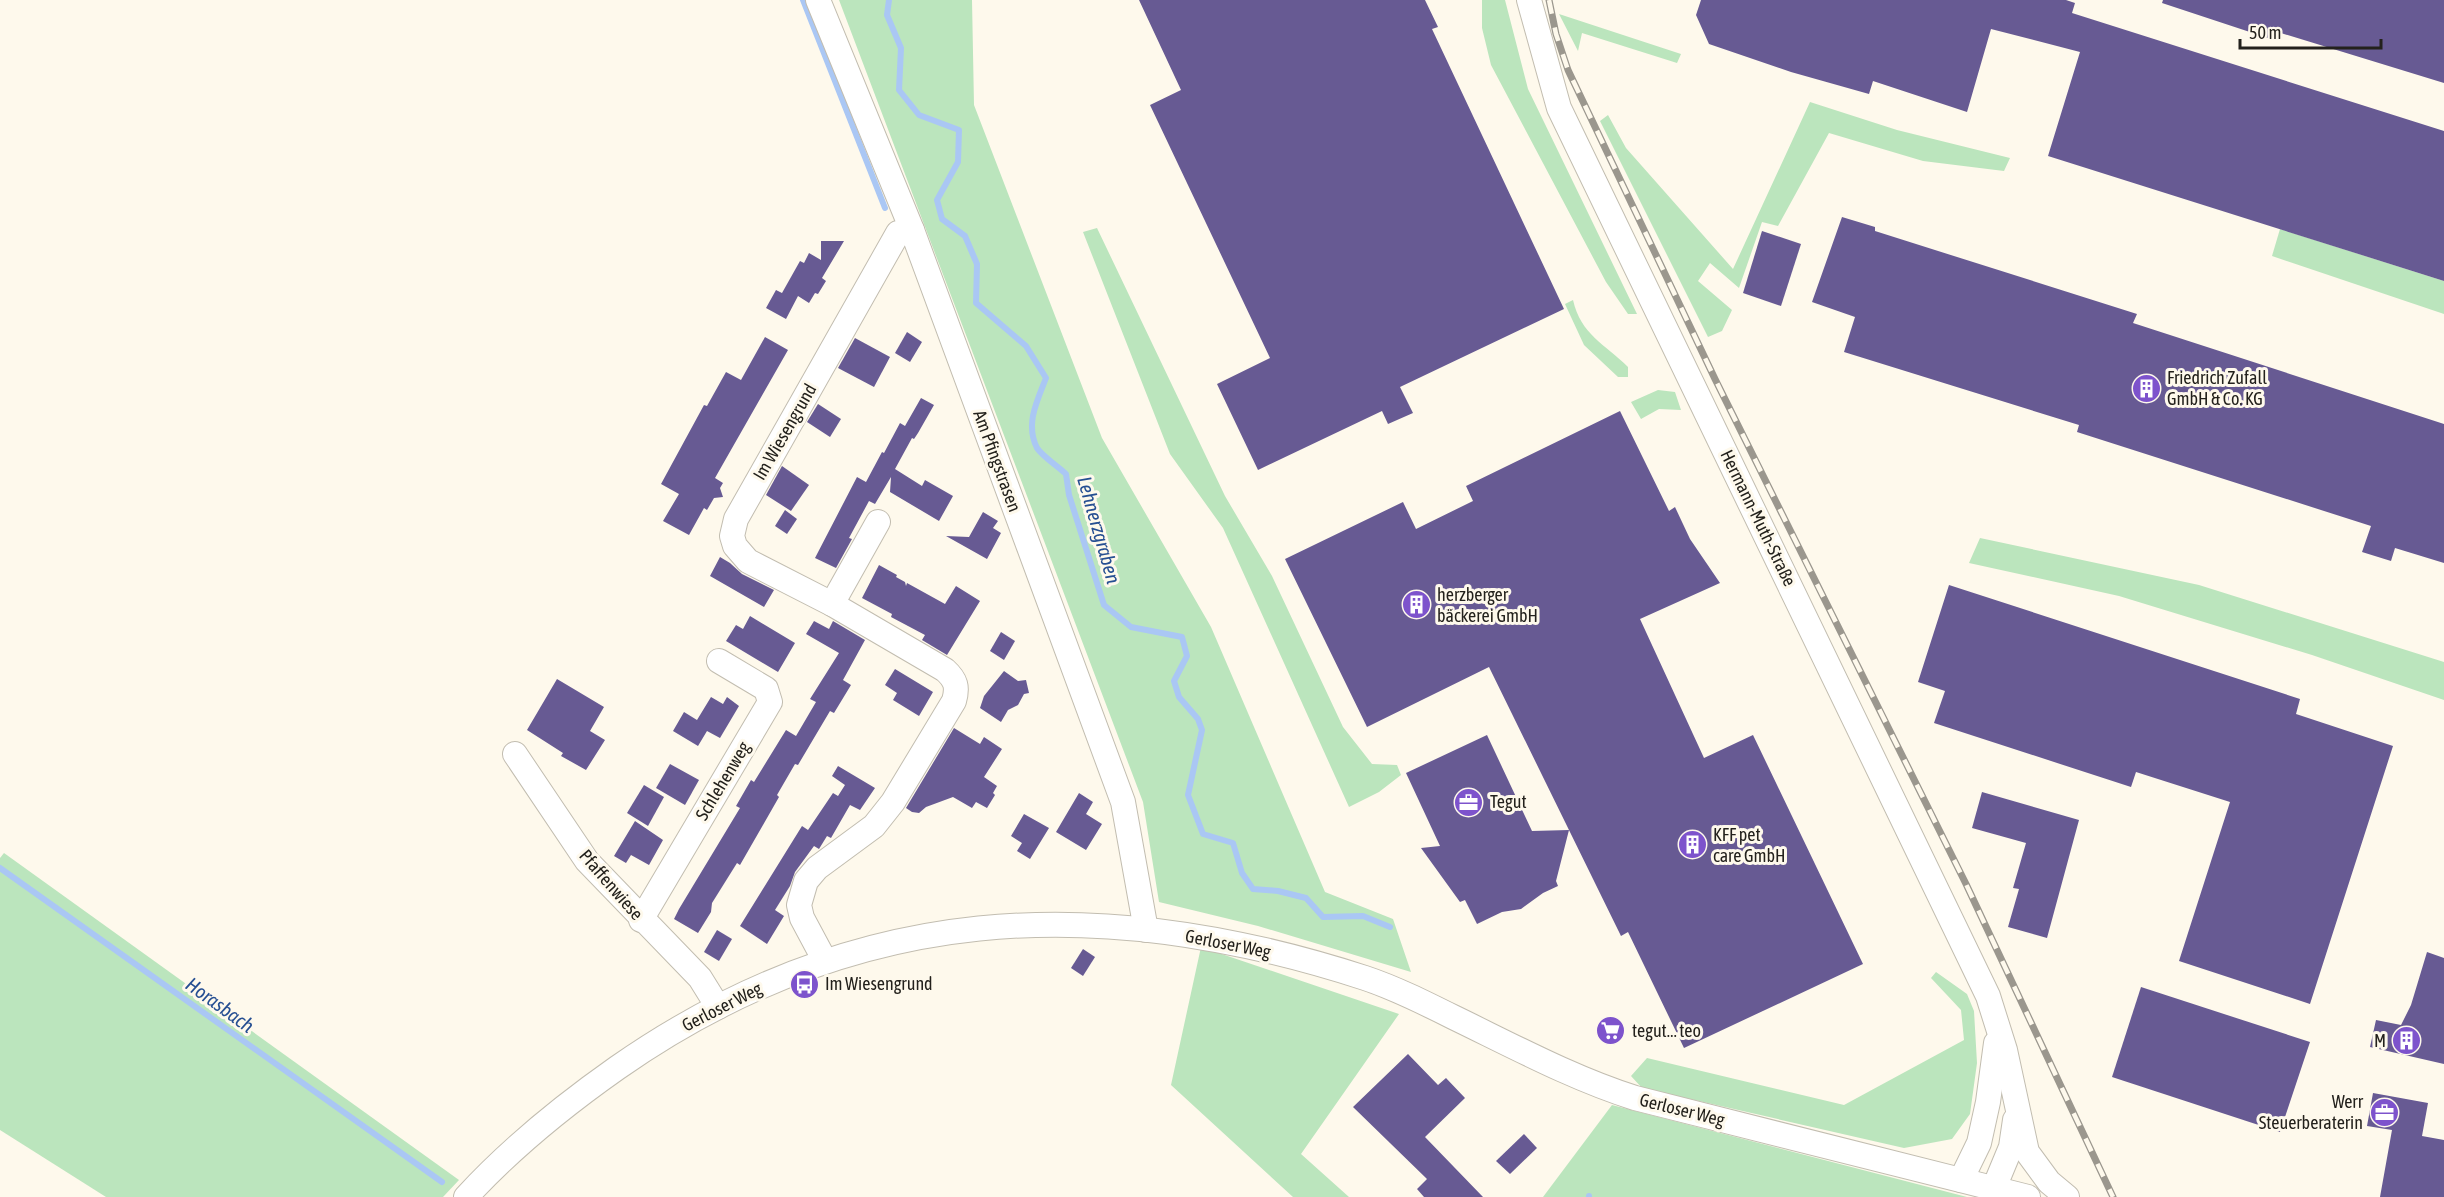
<svg xmlns="http://www.w3.org/2000/svg" width="2444" height="1197" viewBox="0 0 2444 1197" font-family="'Asap Condensed',sans-serif">
<rect width="100%" height="100%" fill="#fef9ec"/>
<g fill="#bbe5bd">
<polygon points="839,0 972,0 974,105 1102,438 1211,627 1325,892 1393,919 1411,972 1258,926 1159,902 1143,802"/>
<polygon points="1482,0 1505,0 1528,89 1637,314 1628,314 1606,282 1491,65 1482,28"/>
<polygon points="1559,14 1681,54 1677,63 1582,33 1578,51"/>
<polygon points="1810,102 1897,130 2010,158 2004,171 1923,161 1829,133 1778,226 1762,222 1739,288 1710,263 1698,281 1732,310 1722,331 1708,337 1600,121 1608,115 1626,148 1733,269"/>
<polygon points="1097,228 1225,496 1272,576 1343,727 1372,764 1397,765 1401,775 1379,792 1349,807 1223,528 1170,454 1083,232"/>
<polygon points="2280,229 2444,281 2444,314 2272,256"/>
<path d="M1573,300C1581,335 1605,344 1628,367V377H1618L1584,345L1565,304Z"/>
<polygon points="1658,390 1675,392 1681,410 1659,409 1641,419 1631,402"/>
<polygon points="1980,538 2199,585 2444,662 2444,700 2312,655 2119,596 1969,563"/>
<polygon points="4,853 459,1180 443,1197 106,1197 0,1130 0,858"/>
<polygon points="1201,947 1399,1014 1301,1154 1349,1197 1293,1197 1171,1085"/>
<polygon points="1936,972 1967,994 1974,1011 1977,1063 1970,1114 1952,1139 1904,1148 1642,1088 1631,1076 1647,1058 1844,1105 1964,1040 1961,1010 1931,978"/>
<polygon points="1612,1105 1967,1197 1543,1197"/>
</g>
<g fill="none" stroke-linecap="round" stroke-linejoin="round">
<g stroke="#aac7f4" stroke-width="6">
<polyline points="803,0 885,208"/>
<path d="M889,0L887,15L901,48L899,90L919,115L959,130L958,162L937,200L942,219L965,236L977,264L976,303L1026,346L1046,378C1037,401 1025,424 1037,448C1043,457 1058,466 1066,474L1069,495L1104,605L1131,627L1182,637L1187,656L1174,681L1179,697L1198,719L1202,730L1188,795L1203,834L1233,843L1242,873L1253,889L1278,891L1306,898L1323,917L1363,916L1390,927"/>
<polyline points="0,868 442,1182"/>
<polyline points="1589,1196 1589,1197"/>
</g>
</g>
<g fill="#675a93">
<polygon points="1139,0 1425,0 1438,27 1432,29 1564,309 1400,387 1413,413 1388,424 1382,411 1258,470 1217,384 1270,358 1150,105 1181,90"/>
<polygon points="1701,0 2066,0 2075,3 2072,13 2444,131 2444,281 2048,156 2080,52 1991,29 1967,112 1873,81 1869,94 1791,72 1709,44 1696,15"/>
<polygon points="2163,0 2444,0 2444,83 2271,30 2268,38 2162,3"/>
<polygon points="1842,217 1875,227 1875,231 2137,314 2133,323 2444,424 2444,563 2395,548 2391,561 2362,552 2371,526 2077,432 2079,425 1844,352 1855,317 1812,302"/>
<polygon points="1762,231 1801,244 1781,306 1743,293"/>
<polygon points="821,241 844,241 822,278 826,281 818,294 815,293 809,303 798,296 786,319 766,308 776,290 782,293 800,261 804,263 809,253 821,260"/>
<polygon points="907,332 922,342 910,362 895,353"/>
<polygon points="765,337 788,350 715,478 723,483 720,488 723,497 714,498 707,510 704,508 689,535 663,521 679,494 661,484 704,405 707,406 726,372 741,380"/>
<polygon points="855,338 890,357 874,387 838,368"/>
<polygon points="921,398 934,405 918,433 914,439 912,438 895,469 922,486 925,480 953,496 939,521 890,492 891,477 875,504 869,501 849,538 852,539 836,568 815,558 857,477 866,482 882,452 884,453 900,423 905,426"/>
<polygon points="818,404 841,419 830,437 807,422"/>
<polygon points="1620,411 1669,511 1675,507 1690,539 1720,583 1640,619 1704,758 1753,735 1863,964 1684,1048 1628,932 1621,936 1489,667 1367,727 1285,559 1403,502 1416,529 1473,501 1466,486"/>
<polygon points="782,466 809,485 791,511 766,495"/>
<polygon points="785,510 797,519 787,534 775,526"/>
<polygon points="983,512 998,521 993,528 1001,533 987,559 946,536 969,537"/>
<polygon points="720,557 730,563 742,574 774,590 764,607 710,576"/>
<polygon points="879,565 897,575 896,577 905,582 906,586 907,583 945,604 956,586 980,601 947,655 922,640 925,635 891,617 892,614 862,598"/>
<polygon points="1949,585 2300,699 2296,714 2393,746 2310,1004 2179,961 2230,802 2136,772 2131,787 1934,723 1945,691 1918,682"/>
<polygon points="750,616 795,643 778,672 726,641 736,625 743,629"/>
<polygon points="814,621 829,629 833,621 865,640 843,680 851,685 834,713 830,711 798,765 795,764 777,795 779,797 740,865 737,863 712,903 711,912 698,933 674,919 679,909 740,808 736,806 751,780 754,782 786,730 796,736 816,702 810,699 839,653 806,634"/>
<polygon points="1001,632 1015,641 1004,660 990,651"/>
<polygon points="895,669 933,692 919,716 893,700 897,693 885,685"/>
<polygon points="1004,671 1018,681 1026,680 1029,693 1024,694 1018,705 1008,710 1001,722 980,708 984,696"/>
<polygon points="557,679 604,707 590,731 605,740 586,770 561,756 563,753 527,730"/>
<polygon points="711,697 723,704 727,697 739,706 720,738 707,731 698,746 673,731 684,712 697,720"/>
<polygon points="954,728 980,744 984,737 1002,749 984,777 997,786 993,793 995,795 987,808 976,802 972,808 953,797 926,807 919,813 912,812 906,808"/>
<polygon points="1487,735 1532,831 1569,830 1556,881 1558,886 1543,893 1521,909 1502,912 1477,924 1465,900 1460,902 1421,848 1440,846 1406,773"/>
<polygon points="670,764 699,780 685,805 656,788"/>
<polygon points="838,766 875,788 860,810 850,805 831,838 827,836 819,849 814,846 795,872 790,886 775,910 784,916 767,944 740,926 802,826 808,830 833,793 838,796 845,785 832,776"/>
<polygon points="644,785 664,797 648,826 627,813"/>
<polygon points="1982,792 2079,820 2047,938 2008,927 2019,889 2013,888 2026,843 1972,828"/>
<polygon points="1079,793 1093,802 1086,814 1102,824 1086,850 1056,832"/>
<polygon points="1024,814 1049,828 1030,859 1017,851 1022,843 1011,836"/>
<polygon points="635,821 663,840 649,865 631,855 626,863 614,856"/>
<polygon points="717,930 732,939 719,961 704,952"/>
<polygon points="1083,949 1095,957 1083,976 1071,968"/>
<polygon points="2427,952 2444,958 2444,1064 2370,1047 2376,1020 2401,1025 2411,1005"/>
<polygon points="2141,987 2310,1042 2280,1132 2112,1077"/>
<polygon points="1408,1054 1438,1085 1446,1078 1465,1098 1425,1137 1483,1197 1424,1197 1417,1189 1427,1179 1353,1107"/>
<polygon points="2373,1093 2428,1103 2422,1136 2444,1140 2444,1197 2380,1197 2392,1130 2367,1126"/>
<polygon points="1524,1134 1537,1148 1510,1174 1496,1161"/>
</g>
<g fill="none" stroke-linecap="round" stroke-linejoin="round">
<defs>
<g id="minor">
<polyline points="818,0 912,230 1123,802 1146,930"/>
<polyline points="1529,0 1559,108 1988,996 2005,1050 2027,1152 2049,1182 2067,1197"/>
<polyline points="832,604 878,522"/>
<polyline points="515,754 587,861 700,978 718,1007"/>
<polyline points="641,920 770,702 766,689 719,661"/>
<path d="M825,961L802,918L799,905L806,881L817,868L874,826L893,802L954,701C958,687 956,680 945,670L832,604L748,561L735,546L732,536L736,519L898,233L912,230"/>
<polyline points="1961,1180 1979,1143 1988,1102 1996,1043"/>
<polyline points="1994,1188 2011,1147 2015,1120"/>
<path d="M466,1197C511,1148 563,1106 617,1068C853,903 1097,891 1365,978C1395,988 1425,1003 1453,1017C1513,1046 1572,1078 1635,1098L2028,1197"/>
</g>
</defs>
<use href="#minor" stroke="#c2bdb0" stroke-width="26"/>
<use href="#minor" stroke="#fff" stroke-width="24"/>
<defs>
<polyline id="rail" points="1549,0 1556,34 1568,70 1715,379 1966,884 2113,1197"/>
</defs>
<use href="#rail" stroke="#9b978e" stroke-width="7"/>
<use href="#rail" stroke="#fef9ec" stroke-width="4.5" stroke-dasharray="14" stroke-linecap="butt"/>
</g>
<defs>
<symbol id="building-disc" viewBox="-11 -11 22 22"><circle r="9.5" fill="#7d53cc" stroke="#fef9ec"/><path d="M-4-6H4V6H1V3H-1V6H-4ZM-2.5-4.3h1.7v1.8h-1.7ZM.8-4.3h1.7v1.8H.8ZM-2.5-1h1.7V.8h-1.7ZM.8-1h1.7V.8H.8Z" fill="#fff"/></symbol>
<symbol id="office-disc" viewBox="-11 -11 22 22"><circle r="9.5" fill="#7d53cc" stroke="#fef9ec"/><path d="M-6-3h4V-5.5h4V-3h4V5H-6ZM-1-4.5V-3h2v-1.5ZM-6 0V1H6V0Z" fill="#fff"/></symbol>
<symbol id="bus-disc" viewBox="-11 -11 22 22"><circle r="9.5" fill="#7d53cc" stroke="#fef9ec"/><path d="M-5-6H5V4H4V6H2V4H-2V6H-4V4H-5ZM-3.5-4V0h7V-4ZM-3.5 1.2v1.5H-2V1.2ZM2 1.2v1.5H3.5V1.2Z" fill="#fff"/></symbol>
<symbol id="supermarket-disc" viewBox="-11 -11 22 22"><circle r="9.5" fill="#7d53cc" stroke="#fef9ec"/><path d="M-6-5.5h2.5l.6 2H6L4.5 2H-2.5L-4.4-4H-6ZM-1.5 3.2a1.3 1.3 0 1 0 .1 0ZM3 3.2a1.3 1.3 0 1 0 .1 0Z" fill="#fff"/></symbol>
</defs>
<g fill-rule="evenodd">
<use href="#building-disc" x="2130" y="372" width="33" height="33"/>
<use href="#building-disc" x="1400" y="588" width="33" height="33"/>
<use href="#office-disc" x="1452" y="786" width="33" height="33"/>
<use href="#building-disc" x="1676" y="828" width="33" height="33"/>
<use href="#bus-disc" x="788" y="968" width="33" height="33"/>
<use href="#supermarket-disc" x="1594" y="1014" width="33" height="33"/>
<use href="#building-disc" x="2390" y="1024" width="33" height="33"/>
<use href="#office-disc" x="2368" y="1096" width="33" height="33"/>
</g>
<g text-anchor="middle" stroke-width="6" stroke-linejoin="round" paint-order="stroke">
<g font-size="18" fill="#23211c" stroke="#fef9ec" text-anchor="start">
<text x="2167" y="384">Friedrich Zufall<tspan x="2167" dy="21">GmbH &amp; Co. KG</tspan></text>
<text x="1437" y="601">herzberger<tspan x="1437" dy="21">bäckerei GmbH</tspan></text>
<text x="1490" y="808">Tegut</text>
<text x="1713" y="841">KFF pet<tspan x="1713" dy="21">care GmbH</tspan></text>
<text x="825" y="990">Im Wiesengrund</text>
<text x="1632" y="1037">tegut… teo</text>
<text x="2386" y="1047" text-anchor="end">M</text>
<text x="2363" y="1108" text-anchor="end">Werr<tspan x="2363" dy="21">Steuerberaterin</tspan></text>
</g>
<g font-size="18" fill="#23211c" stroke="#fef9ec">
<text transform="translate(785 432) rotate(-60)" y="6">Im Wiesengrund</text>
<text transform="translate(997 461) rotate(70)" y="6">Am Pfingstrasen</text>
<text transform="translate(1758 518) rotate(64)" y="6">Hermann-Muth-Straße</text>
<text transform="translate(723 781) rotate(-59)" y="6">Schlehenweg</text>
<text transform="translate(611 885) rotate(49)" y="6">Pfaffenwiese</text>
<text transform="translate(1228 944) rotate(11)" y="6">Gerloser Weg</text>
<text transform="translate(722 1007) rotate(-27)" y="6">Gerloser Weg</text>
<text transform="translate(1682 1110) rotate(14)" y="6">Gerloser Weg</text>
</g>
<g font-size="20" font-style="italic" fill="#264f92" stroke="#fef9ec">
<text transform="translate(1099 530) rotate(74)" y="7">Lehnerzgraben</text>
<text transform="translate(220 1005) rotate(36)" y="7">Horasbach</text>
</g>
</g>
<path d="M2240 39v9h141v-9" fill="none" stroke="#23211c" stroke-width="3"/>
<text x="2249" y="39" font-size="18" fill="#23211c" stroke="#fef9ec" stroke-width="4.5" paint-order="stroke">50 m</text>
</svg>
